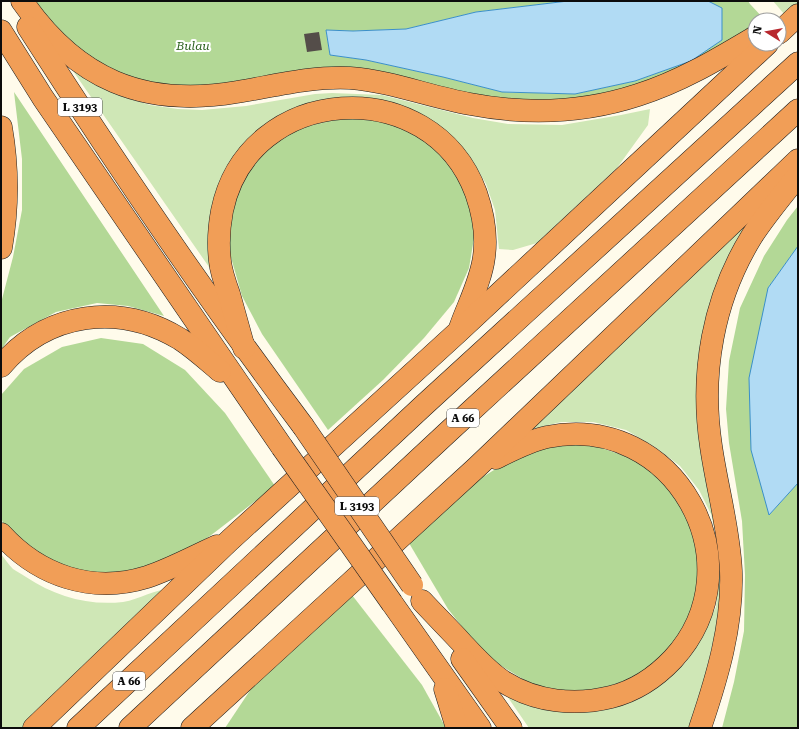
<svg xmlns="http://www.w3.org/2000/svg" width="799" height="729" viewBox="0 0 799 729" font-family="'Roboto Serif',serif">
<rect width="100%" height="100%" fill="#fffbeb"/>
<g fill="#cfe7b6">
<polygon points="773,1 798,1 798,5 785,15"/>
<polygon points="73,71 110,91 127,98 150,105 178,109 202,110 246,106 315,94 332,93 382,95 473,118 508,124 562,125 621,115 650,109 648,125 617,168 537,243 513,250 499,249 495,210 486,184 472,160 454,138 430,121 236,155 220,183 215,211 213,268 209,267"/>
<polygon points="758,206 707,328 726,583 694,728 529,728 505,693 612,706 639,699 663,683 685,663 693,652 716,607 719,578 718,543 711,514 699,490 680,466 655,447 626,430 593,422 561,422 517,433"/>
<path d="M1,554C5,559 9,565 13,569C17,572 22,574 26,577C55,596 87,606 123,602C141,599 155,588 173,589L22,728H1Z"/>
</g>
<g fill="#b3d896">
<polygon points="34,1 568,1 476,12 406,29 353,31 326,30 330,55 366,60 443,77 502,92 575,94 635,81 691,61 722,40 722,8 708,1 748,1 750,4 765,20 755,20 755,31 644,92 527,107 391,79 193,91 148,85 111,71 72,44 40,10"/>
<polygon points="14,92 164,316 128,306 97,303 56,312 10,337 1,350 1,303 13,257 22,210 22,159"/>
<polygon points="342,119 381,121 418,134 447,161 469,195 475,232 469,268 454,302 424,338 383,380 328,430 262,334 242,296 230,254 229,226 237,194 247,171 273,143 304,127"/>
<polygon points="798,206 798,246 768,288 769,515 798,483 798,728 722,728 734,682 744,631 745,575 742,521 729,443 726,409 729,361 740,308 764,256 787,220"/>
<polygon points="101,338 143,344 185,370 225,413 275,486 210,536 165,564 119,575 78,574 31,551 4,525 1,518 1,395 24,369 62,347"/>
<polygon points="578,440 648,464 689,509 701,575 690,621 655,665 630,679 594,691 566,693 531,684 500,665 477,646 448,609 406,538 478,480 513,458 544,445"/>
<polygon points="352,595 422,685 446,728 225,728 257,680"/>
</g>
<g fill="#b1dbf4" stroke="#3a8fc9">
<polygon points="568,1 708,1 722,8 722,40 691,61 635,81 575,94 502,92 443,77 366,60 330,55 326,30 353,31 406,29 476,12"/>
<polygon points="798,246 798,483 769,515 751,450 749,378 768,288"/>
</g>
<polygon fill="#544d49" points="319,32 322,50 307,52 304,34"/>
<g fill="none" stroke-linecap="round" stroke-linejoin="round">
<defs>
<g id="highway">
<path d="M22,1C76,79 143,108 237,92C274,86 312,76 350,78C391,81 430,97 470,104C527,115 583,113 638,95C680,82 718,59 755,37"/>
<path d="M28,27C115,163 206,297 303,426"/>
<polyline points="1,31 43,98 282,447"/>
<polyline points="779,33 798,15"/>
<path d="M1,127C8,167 8,208 1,248"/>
<path d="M244,348C239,330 234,312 229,294C225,283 221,272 220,261C218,245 219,227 222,211C248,83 431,71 476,193C483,213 487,236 484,257C481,281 468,305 460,328"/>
<path d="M1,366C47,312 119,302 180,339C194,348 207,360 220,371"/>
<path d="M1,534C39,576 92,594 147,577C169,570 195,556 217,546"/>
<path d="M422,601C435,615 448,628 461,642C474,656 487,671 504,682C536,702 575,706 611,697C635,691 656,677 673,659C760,564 674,411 547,437C529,441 512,450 496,458"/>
<polyline points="392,603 480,728"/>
<polyline points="462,659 511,728"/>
<polyline points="445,689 457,728"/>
<polyline points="34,728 230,540 458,332 767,44"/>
<polyline points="78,728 423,406 798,63"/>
<polyline points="130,728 448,432 798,110"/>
<polyline points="192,728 477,467 798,160"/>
<path d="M700,728C717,678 733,625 731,571C729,528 717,488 711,446C700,373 713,299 752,236C765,216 781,197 796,178"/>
</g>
</defs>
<use href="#highway" stroke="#1d1d1d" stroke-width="23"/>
<use href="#highway" stroke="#f19e57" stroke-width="22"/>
<defs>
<g id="highway-bridge">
<polyline points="303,426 412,585"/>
<polyline points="282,447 392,603"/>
</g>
</defs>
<use href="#highway-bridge" stroke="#1d1d1d" stroke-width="23" stroke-linecap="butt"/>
<use href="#highway-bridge" stroke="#f19e57" stroke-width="22"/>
</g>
<g text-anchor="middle" stroke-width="4" stroke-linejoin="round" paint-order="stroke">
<g fill="#fff" stroke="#555" stroke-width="1">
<rect x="58" y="98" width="44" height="18" rx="3"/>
<rect x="447" y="409" width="32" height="18" rx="3"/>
<rect x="335" y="497" width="44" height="18" rx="3"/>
<rect x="113" y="672" width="32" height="18" rx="3"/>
</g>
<g font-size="11" font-weight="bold" fill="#0c0c0c">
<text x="80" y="111">L 3193</text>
<text x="463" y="422">A 66</text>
<text x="357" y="510">L 3193</text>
<text x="129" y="685">A 66</text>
</g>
<g font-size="12" font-style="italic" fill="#2c611e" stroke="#fff">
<text x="193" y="50">Bulau</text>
</g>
</g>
<rect width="799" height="729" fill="none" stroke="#0c0c0c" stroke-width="4"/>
<g transform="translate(767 32) rotate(281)"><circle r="19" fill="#ffffff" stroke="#9e9e9e"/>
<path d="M0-3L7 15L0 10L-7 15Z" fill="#b8282e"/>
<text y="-6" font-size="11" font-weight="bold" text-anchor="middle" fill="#0c0c0c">N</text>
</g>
</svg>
